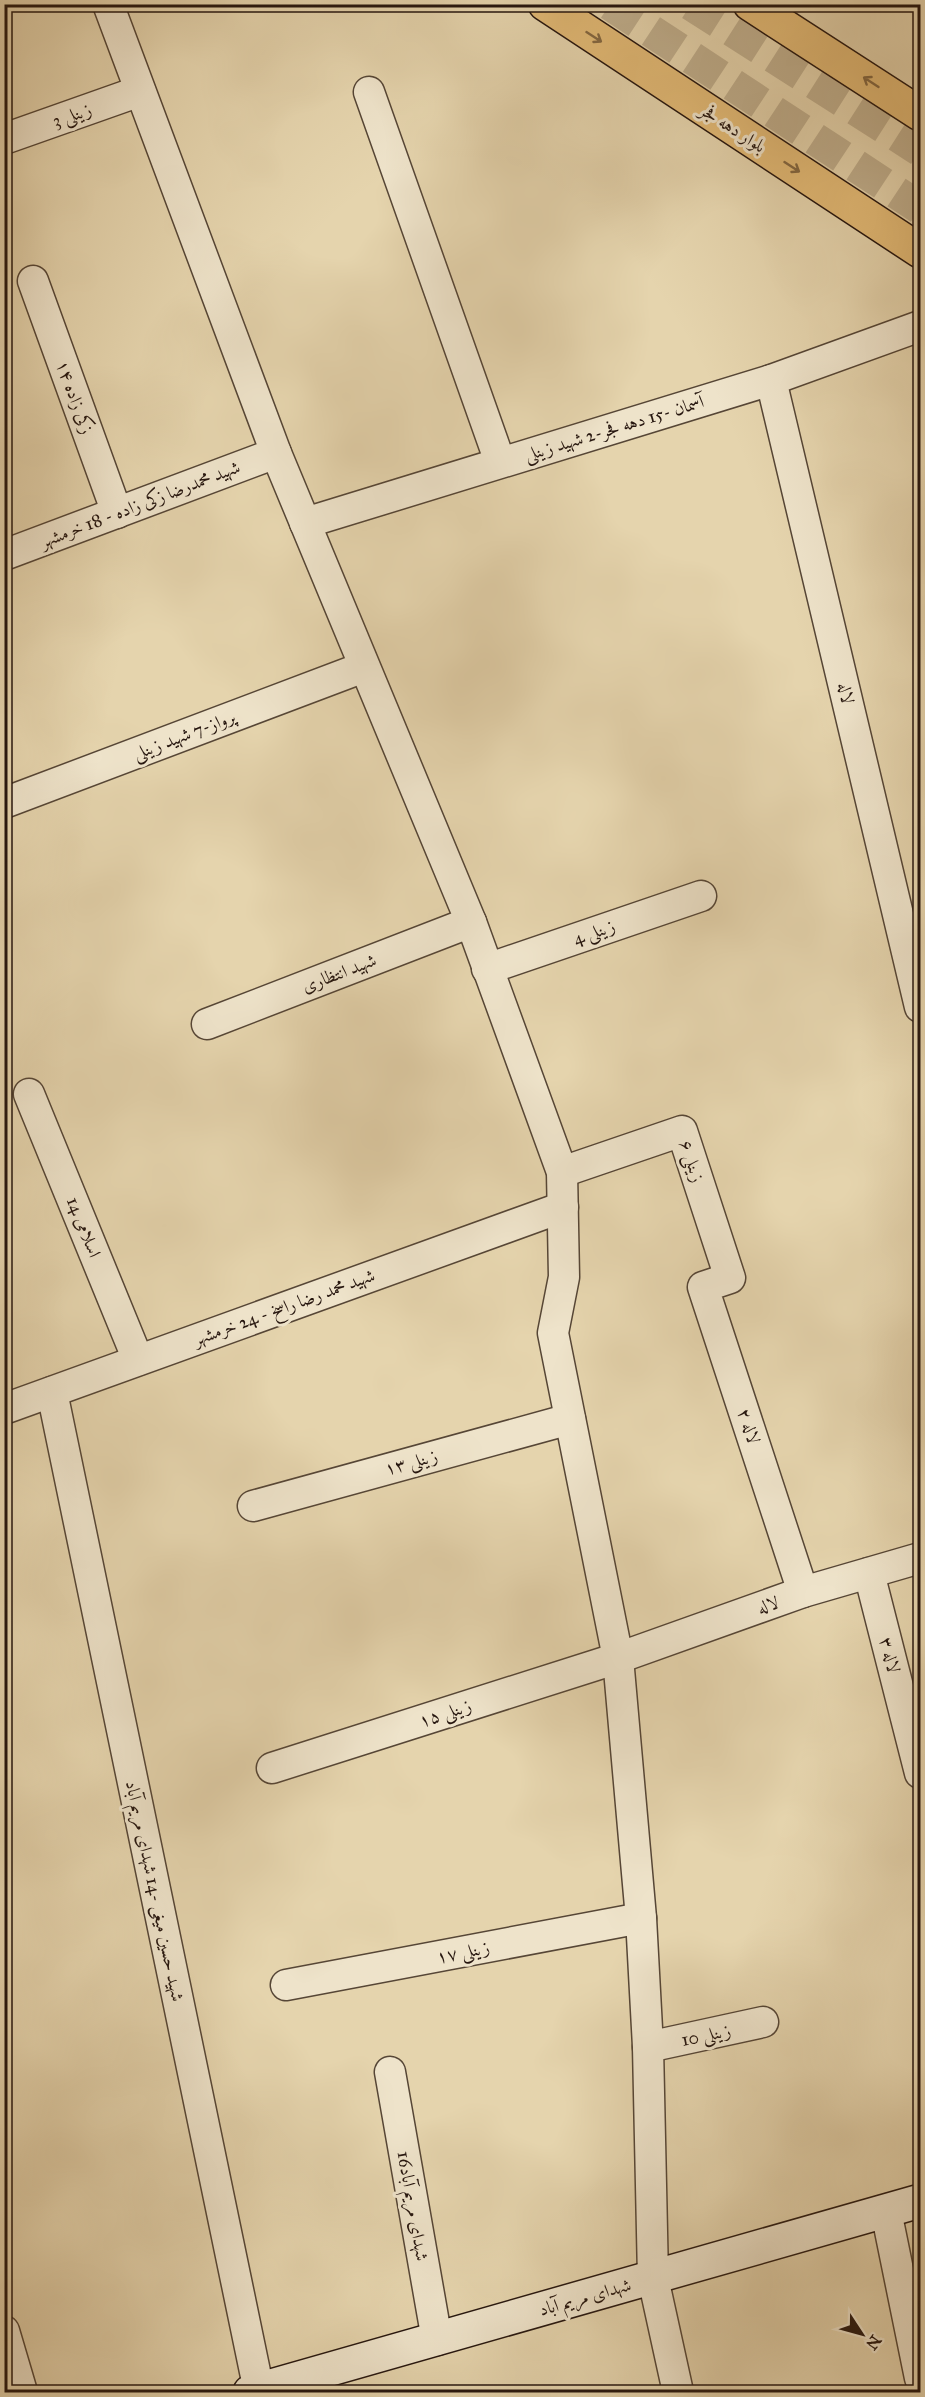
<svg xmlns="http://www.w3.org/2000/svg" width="925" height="2397" viewBox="0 0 925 2397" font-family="'IM FELL Great Primer',Amiri,serif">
<rect width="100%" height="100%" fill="#e5d4ad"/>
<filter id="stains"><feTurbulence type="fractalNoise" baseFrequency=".00333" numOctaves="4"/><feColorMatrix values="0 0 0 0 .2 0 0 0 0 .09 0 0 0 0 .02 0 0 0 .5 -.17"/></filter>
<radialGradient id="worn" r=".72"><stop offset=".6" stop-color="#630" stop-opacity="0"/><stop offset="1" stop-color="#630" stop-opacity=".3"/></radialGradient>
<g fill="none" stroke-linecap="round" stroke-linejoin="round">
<g stroke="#bfae8d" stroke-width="33" stroke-dasharray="33 16" stroke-linecap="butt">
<polyline points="610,4 920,208"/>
<polyline points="691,4 920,150"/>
</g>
<defs>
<g id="street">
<polyline points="108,4 276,453 471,922 562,1172 564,1277 553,1333 618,1658 641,1918 648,2047 653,2278 678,2392"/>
<polyline points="369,92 500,462"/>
<polyline points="4,139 140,91"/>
<polyline points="33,281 117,513"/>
<polyline points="771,380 920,1007"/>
<polyline points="305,523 771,380 920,326"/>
<polyline points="4,555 276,453"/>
<polyline points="4,803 364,667"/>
<polyline points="487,969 701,896"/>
<polyline points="207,1024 471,922"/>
<polyline points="29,1094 138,1360"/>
<polyline points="562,1172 682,1131 730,1278 703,1287 803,1592"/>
<polyline points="52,1392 259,2391"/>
<polyline points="4,1409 563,1207"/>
<polyline points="253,1506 570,1419"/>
<polyline points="869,1573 920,1773"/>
<polyline points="272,1768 618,1658 803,1592 920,1558"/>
<polyline points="286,1985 641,1918"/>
<polyline points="648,2047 763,2022"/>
<polyline points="390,2072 437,2340"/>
<polyline points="886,2211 920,2378"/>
<polyline points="4,2331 22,2392"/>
</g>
<polyline id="secondary" points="250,2392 920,2201"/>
<g id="primary">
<polyline points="545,4 920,251"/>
<polyline points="750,4 920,114"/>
</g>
</defs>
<use href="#street" stroke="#564636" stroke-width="33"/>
<use href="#secondary" stroke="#26160f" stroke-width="36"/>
<use href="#primary" stroke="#26160f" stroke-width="36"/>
<use href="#street" stroke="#eee3ca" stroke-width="30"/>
<use href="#secondary" stroke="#eee3ca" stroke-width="33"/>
<use href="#primary" stroke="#e2ba76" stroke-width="33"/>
</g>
<defs><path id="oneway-shaft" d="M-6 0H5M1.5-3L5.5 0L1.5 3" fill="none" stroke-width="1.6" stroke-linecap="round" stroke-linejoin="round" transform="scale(1.5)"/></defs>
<g stroke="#846842">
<use href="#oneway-shaft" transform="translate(594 37) rotate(33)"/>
<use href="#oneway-shaft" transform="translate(871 82) rotate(-147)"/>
<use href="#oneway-shaft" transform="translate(792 167) rotate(33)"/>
</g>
<g text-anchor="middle" stroke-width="6" stroke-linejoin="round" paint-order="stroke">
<g font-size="18" fill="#26160f" stroke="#eee3ca">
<text transform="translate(72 115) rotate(-19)" y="6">زینلی 3</text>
<text transform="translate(733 128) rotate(33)" y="6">بلوار دهه فجر</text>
<text transform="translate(75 397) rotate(70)" y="6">زکی زاده ۱۴</text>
<text transform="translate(614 428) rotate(-17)" y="6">آسمان -15 دهه فجر-2 شهید زینلی</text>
<text transform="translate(140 504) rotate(-21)" y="6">شهید محمدرضا زکی زاده - 18 خرمشهر</text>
<text transform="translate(846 693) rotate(77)" y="6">لاله</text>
<text transform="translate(184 735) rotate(-21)" y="6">پرواز-7 شهید زینلی</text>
<text transform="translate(594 932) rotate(-19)" y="6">زینلی 4</text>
<text transform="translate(339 973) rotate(-21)" y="6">شهید انتظاری</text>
<text transform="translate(692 1161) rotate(72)" y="6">زینلی ۶</text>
<text transform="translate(84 1227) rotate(68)" y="6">اسلامی 14</text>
<text transform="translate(284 1307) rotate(-20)" y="6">شهید محمد رضا راسخ - 24 خرمشهر</text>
<text transform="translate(749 1426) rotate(72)" y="6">لاله ۲</text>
<text transform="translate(411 1462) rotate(-15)" y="6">زینلی ۱۳</text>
<text transform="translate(768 1605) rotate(-19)" y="6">لاله</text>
<text transform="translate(890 1655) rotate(76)" y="6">لاله ۳</text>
<text transform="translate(445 1713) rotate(-18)" y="6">زینلی ۱۵</text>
<text transform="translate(155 1891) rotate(78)" y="6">شهید حسین میغی -14 شهدای مریم آباد</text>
<text transform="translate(463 1952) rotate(-11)" y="6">زینلی ۱۷</text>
<text transform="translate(706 2035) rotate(-12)" y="6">زینلی 10</text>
<text transform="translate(413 2206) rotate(80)" y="6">16شهدای مریم آباد</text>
<text transform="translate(585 2297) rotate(-16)" y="6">شهدای مریم آباد</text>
</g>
</g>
<rect width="925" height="2397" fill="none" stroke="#e5d4ad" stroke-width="24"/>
<rect x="6" y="6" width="913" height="2385" fill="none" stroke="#26160f" stroke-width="3"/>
<rect x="12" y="12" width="901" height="2373" fill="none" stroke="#26160f" stroke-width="1.5"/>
<g transform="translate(862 2334) rotate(126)" stroke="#eee3ca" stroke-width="4.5" paint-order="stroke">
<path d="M0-4.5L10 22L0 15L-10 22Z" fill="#26160f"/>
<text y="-9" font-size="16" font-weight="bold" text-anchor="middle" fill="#26160f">N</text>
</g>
<rect width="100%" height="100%" filter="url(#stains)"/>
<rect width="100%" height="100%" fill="url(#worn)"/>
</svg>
